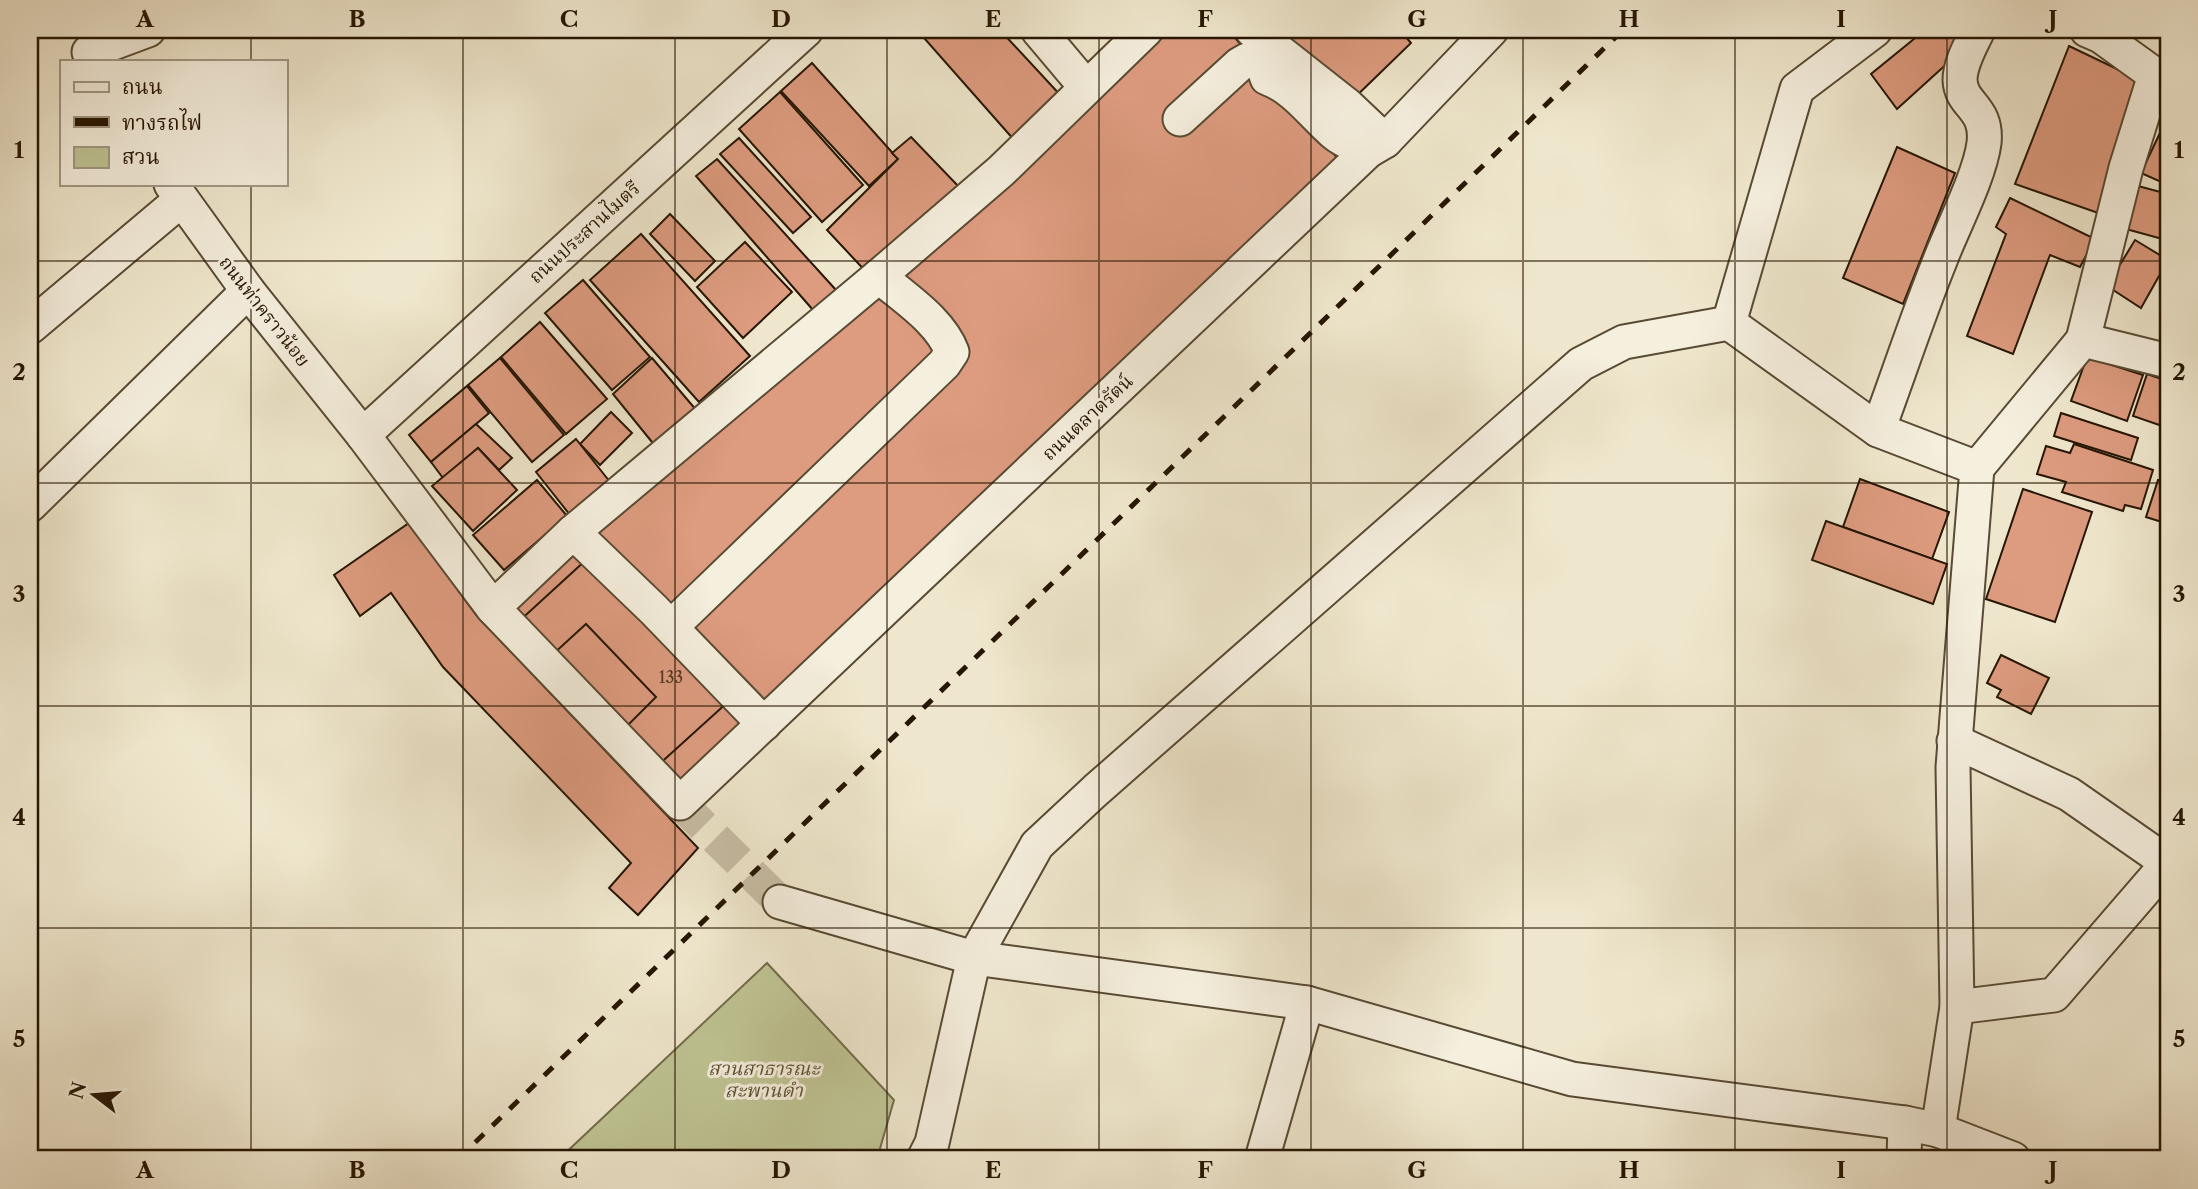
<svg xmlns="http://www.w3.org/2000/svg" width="2198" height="1189" viewBox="0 0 2198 1189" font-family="'Libre Caslon Text','Noto Serif Thai',serif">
<rect width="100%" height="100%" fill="#efe7cd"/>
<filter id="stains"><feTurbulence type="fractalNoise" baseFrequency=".00286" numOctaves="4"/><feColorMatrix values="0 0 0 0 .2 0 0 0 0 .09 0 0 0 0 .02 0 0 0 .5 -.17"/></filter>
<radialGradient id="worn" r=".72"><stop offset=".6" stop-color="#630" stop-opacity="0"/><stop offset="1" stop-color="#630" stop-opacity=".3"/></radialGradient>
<polygon fill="#bfc494" stroke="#726c4a" stroke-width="2" points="767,963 894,1100 877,1159 559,1159"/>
<g fill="#dd9b7f" stroke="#261501" stroke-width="2">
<polygon points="917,30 1000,30 1063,98 1015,141"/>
<polygon points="1142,30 1229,30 1267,78 1348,170 680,803 493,608"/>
<polygon points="1272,30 1400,30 1411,43 1347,105"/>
<polygon points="1925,30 1966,30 1973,40 1897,109 1871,74"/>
<polygon points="2069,46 2136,78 2101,214 2015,184"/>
<polygon points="812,63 898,159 869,186 781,91"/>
<polygon points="780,92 863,185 822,222 739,129"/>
<polygon points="2167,118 2168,119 2168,185 2141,173"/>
<polygon points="911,137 961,189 870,276 827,230 898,159 892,153"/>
<polygon points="739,138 811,217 793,233 720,154"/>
<polygon points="1897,147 1955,173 1903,304 1843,278"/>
<polygon points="717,159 836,290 813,310 696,176"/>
<polygon points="2138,186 2168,194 2166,240 2126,229"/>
<polygon points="2010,198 2095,239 2080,267 2050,255 2013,354 1967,336 2006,234 1996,227"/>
<polygon points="670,214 715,261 695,281 650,234"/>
<polygon points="641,234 750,356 699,402 590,280"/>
<polygon points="2135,240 2168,260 2141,308 2107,286"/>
<polygon points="745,242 792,292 743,338 697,287"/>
<polygon points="583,280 650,357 612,390 545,313"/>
<polygon points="540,322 607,399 566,434 501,357"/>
<polygon points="2087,357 2143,375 2127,421 2071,401"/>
<polygon points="500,358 564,435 532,462 468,385"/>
<polygon points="652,358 697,411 656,447 613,394"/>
<polygon points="2147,374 2168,381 2168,428 2133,416"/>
<polygon points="467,386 489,413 431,462 409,435"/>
<polygon points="611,412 632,433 600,465 580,444"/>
<polygon points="2061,413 2138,438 2131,460 2054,436"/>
<polygon points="476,424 512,458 499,470 478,448 443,478 431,462"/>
<polygon points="576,439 610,482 570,515 536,472"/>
<polygon points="2074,444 2153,470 2141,509 2125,505 2123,511 2062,492 2066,482 2037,474 2046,446 2070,453"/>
<polygon points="478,448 517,490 473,531 432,486"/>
<polygon points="1860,479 1949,512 1932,559 1843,527"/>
<polygon points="537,480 567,516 504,570 473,535"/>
<polygon points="2158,480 2168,483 2168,524 2146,517"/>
<polygon points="2023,489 2092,512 2055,622 1986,599"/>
<polygon points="1826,521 1947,564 1933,604 1812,560"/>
<polygon points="409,523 477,616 698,848 638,915 609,888 631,863 443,667 391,593 360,616 334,575"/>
<polygon points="586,560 729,701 655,768 623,730 656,697 586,624 550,657 516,624"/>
<polygon points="2001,655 2049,678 2031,714 1997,697 2001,690 1987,683"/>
</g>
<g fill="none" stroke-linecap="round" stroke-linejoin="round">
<polyline stroke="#c7bda4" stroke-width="33" stroke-dasharray="33 17" stroke-linecap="butt" points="680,803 780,902"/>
<defs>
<g id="minor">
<polyline points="1038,30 1086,87"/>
<polyline points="1252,30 1347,105 1385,141"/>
<polyline points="1875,30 1797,89 1729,323 1878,430 1977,468 1953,767 1957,1007 1938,1130"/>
<polyline points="89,52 148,30"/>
<path d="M1180,119L1240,64L1247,60H1261L1267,78C1296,89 1311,113 1334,133C1343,141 1357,146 1368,151"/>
<polyline points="171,184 248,291 363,435 493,608 680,803 1368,151 1385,141 1491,30"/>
<polyline points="30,327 181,200"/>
<polyline points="2083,340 2126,168 2155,75 2101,36 2087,30"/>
<path d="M1878,430C1899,373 1918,315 1941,258C1953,227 1980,175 1984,143C1988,107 1961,106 1960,80C1960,63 1971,45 1978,30"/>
<polyline points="363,435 806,30"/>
<polyline points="1977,468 2083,340 2168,361"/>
<polyline points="30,505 248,291"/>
<polyline points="573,532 654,610 764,724"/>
<polyline points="493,608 573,532 879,276 1001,171 1146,30"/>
<path d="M671,627L944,364L952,352C940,320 904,298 879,276"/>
<polyline points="1954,741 2069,794 2168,863"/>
<polyline points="780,902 974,958 1307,1003 1572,1079 1905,1123 1938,1130 2013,1159"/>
<polyline points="1957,1007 2054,995 2168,863"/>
<polyline points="924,1159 932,1143 974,958 1037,845 1096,790 1581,364 1624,342 1729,323"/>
<polyline points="1262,1159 1307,1003"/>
<polyline points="1904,1159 1905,1123"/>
</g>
</defs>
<use href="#minor" stroke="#584a34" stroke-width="37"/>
<use href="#minor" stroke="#f5efde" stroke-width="33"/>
<polyline stroke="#261501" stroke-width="5" stroke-dasharray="12 12" stroke-linecap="butt" points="458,1159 1623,30"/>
</g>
<path fill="none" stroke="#261501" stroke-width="2" stroke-opacity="0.55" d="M251,30V61M463,30V1159M675,30V1159M887,30V1159M1099,30V1159M1311,30V1159M1523,30V1159M1735,30V1159M1947,30V1159M251,184V1159M30,261H2168M30,483H2168M30,706H2168M30,928H2168"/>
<g text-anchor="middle" stroke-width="6" stroke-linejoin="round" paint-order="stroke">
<g font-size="16" fill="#543620">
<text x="671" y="683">133</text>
</g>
<g font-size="19" fill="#261501" stroke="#f5efde">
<text transform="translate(584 232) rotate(-42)" y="7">ถนนประสานไมตรี</text>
<text transform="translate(265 311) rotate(52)" y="7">ถนนท่าคราวน้อย</text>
<text transform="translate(1087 417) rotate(-43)" y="7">ถนนตลาดรัตน์</text>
</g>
<g font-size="19" font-style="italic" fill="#5c5234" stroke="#f5efde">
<text x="764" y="1075">สวนสาธารณะ<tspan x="764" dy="22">สะพานดำ</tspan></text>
</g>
</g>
<rect width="2198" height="1189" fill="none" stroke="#efe7cd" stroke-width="77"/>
<rect x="60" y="60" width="228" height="126" fill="#f5efde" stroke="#a29886" stroke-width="2"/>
<rect x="74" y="82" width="35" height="10" fill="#f5efde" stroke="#a29886" stroke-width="2"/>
<text x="122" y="94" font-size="21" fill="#261501">ถนน</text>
<rect x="74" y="117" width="35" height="10" fill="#261501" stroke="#a29886" stroke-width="2"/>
<text x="122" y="130" font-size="21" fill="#261501">ทางรถไฟ</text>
<rect x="74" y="147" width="35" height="21" fill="#bfc494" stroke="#a29886" stroke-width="2"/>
<text x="122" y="164" font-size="21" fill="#261501">สวน</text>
<g transform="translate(94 1095) rotate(286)" stroke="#f5efde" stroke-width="5" paint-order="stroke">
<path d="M0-5L12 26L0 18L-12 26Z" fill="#261501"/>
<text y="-10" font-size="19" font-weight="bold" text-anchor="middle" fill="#261501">N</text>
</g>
<rect x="38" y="38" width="2122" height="1112" fill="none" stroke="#261501" stroke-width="2.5"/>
<g font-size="23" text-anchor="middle" font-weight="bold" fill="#261501">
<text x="145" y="27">A</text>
<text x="357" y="27">B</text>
<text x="569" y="27">C</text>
<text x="781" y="27">D</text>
<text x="993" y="27">E</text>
<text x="1205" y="27">F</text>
<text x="1417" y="27">G</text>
<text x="1629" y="27">H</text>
<text x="1841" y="27">I</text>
<text x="2053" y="27">J</text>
<text x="19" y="158">1</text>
<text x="2179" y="158">1</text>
<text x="19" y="380">2</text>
<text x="2179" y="380">2</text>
<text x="19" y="602">3</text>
<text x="2179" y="602">3</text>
<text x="19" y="825">4</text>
<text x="2179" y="825">4</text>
<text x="19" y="1047">5</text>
<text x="2179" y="1047">5</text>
<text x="145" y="1178">A</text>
<text x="357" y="1178">B</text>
<text x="569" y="1178">C</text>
<text x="781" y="1178">D</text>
<text x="993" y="1178">E</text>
<text x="1205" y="1178">F</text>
<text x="1417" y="1178">G</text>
<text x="1629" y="1178">H</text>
<text x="1841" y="1178">I</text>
<text x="2053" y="1178">J</text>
</g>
<rect width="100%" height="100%" filter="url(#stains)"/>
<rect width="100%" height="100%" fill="url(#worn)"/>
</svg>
